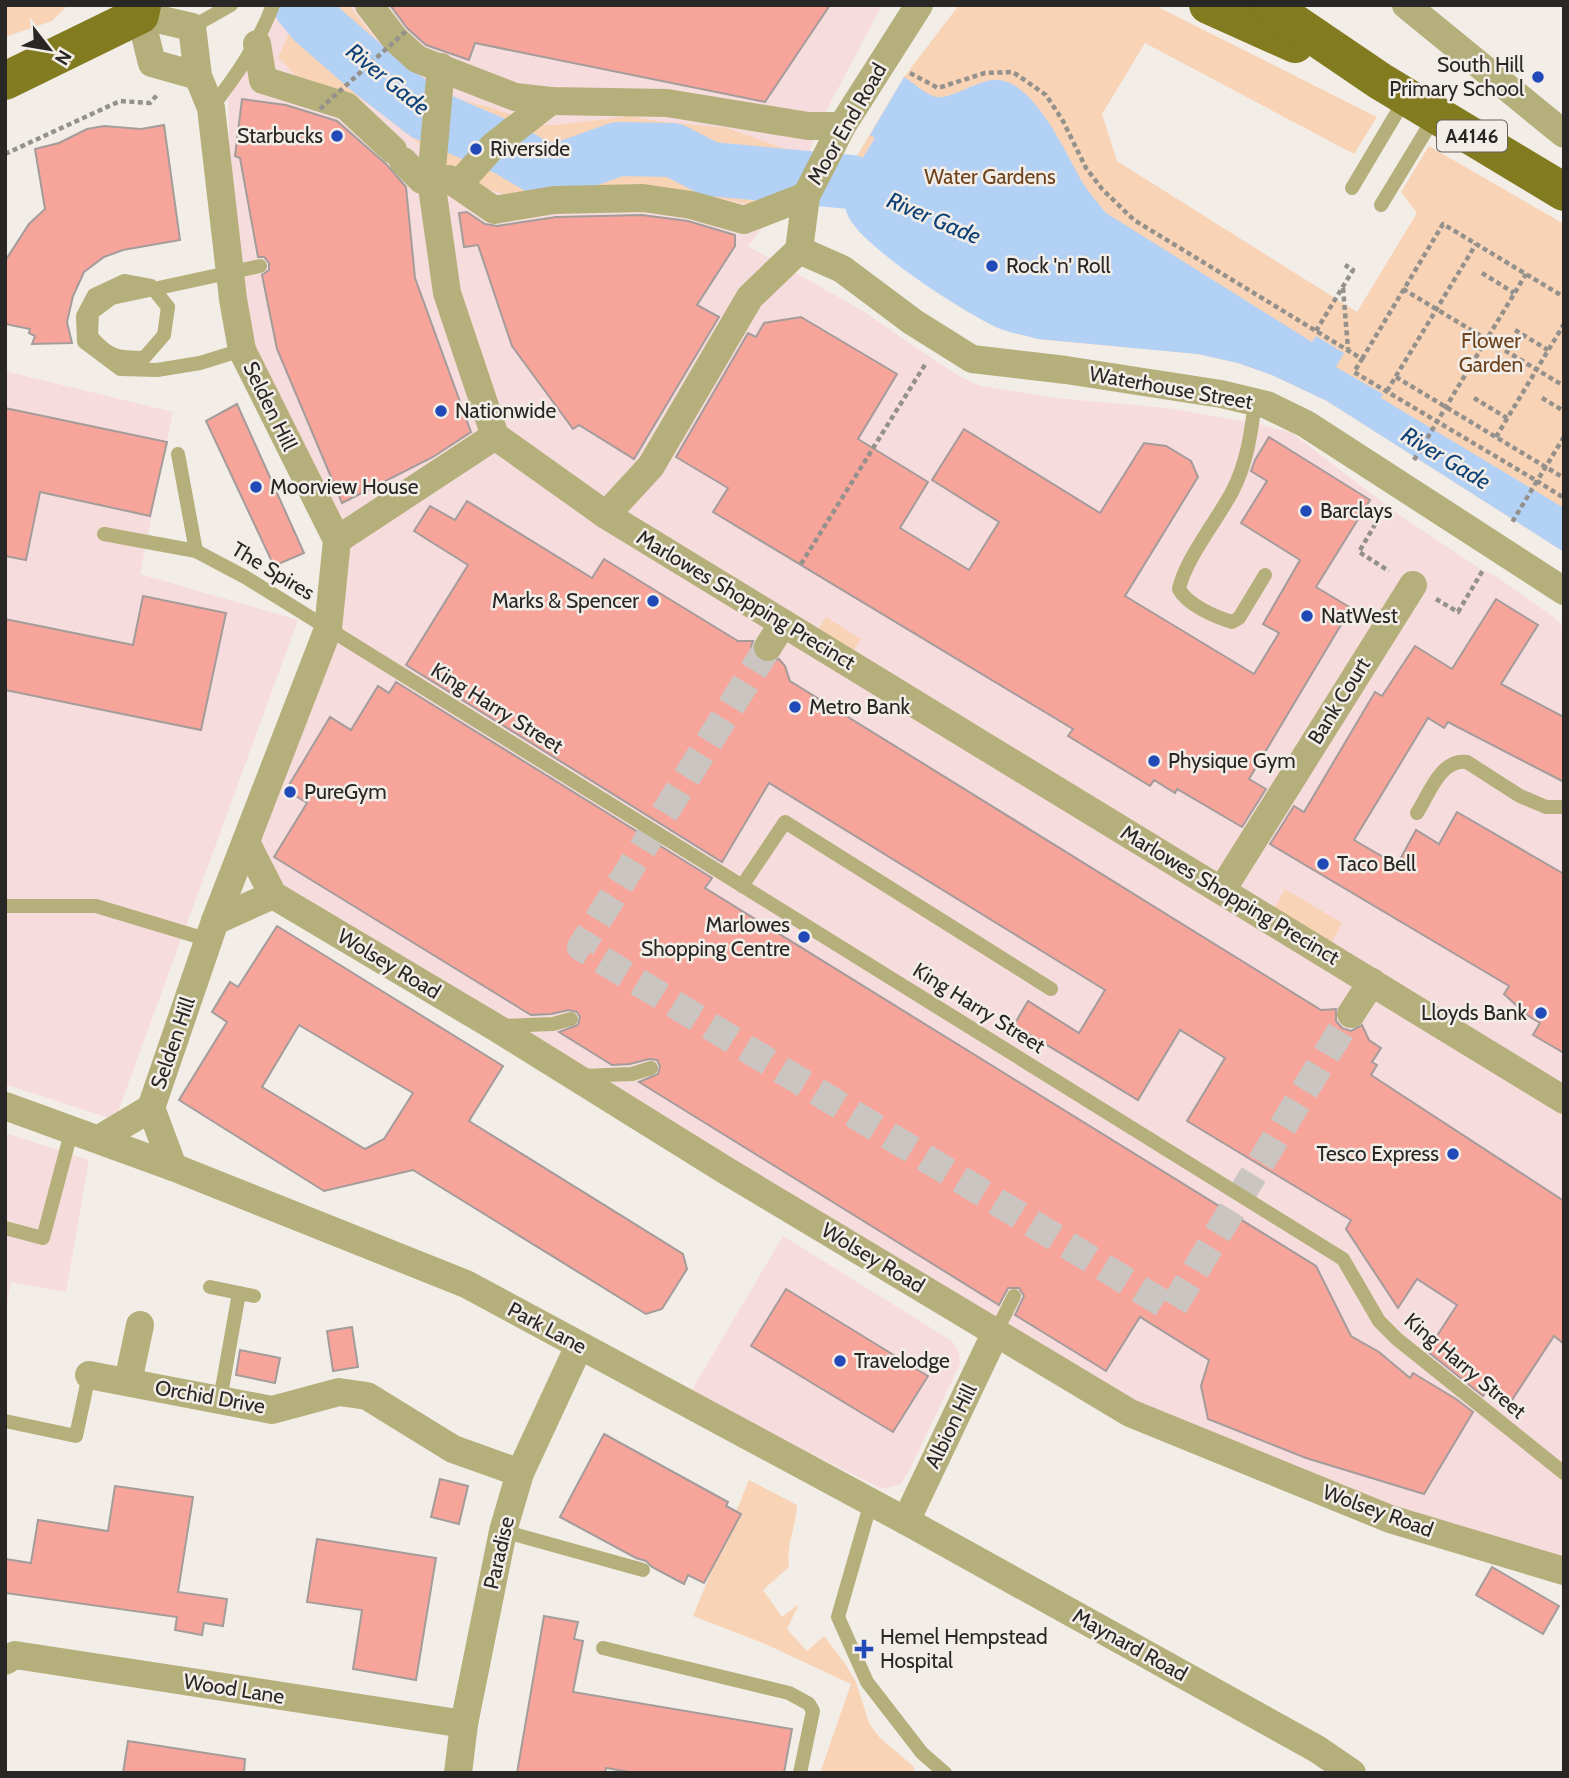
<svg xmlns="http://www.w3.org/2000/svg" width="1569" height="1778" viewBox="0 0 1569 1778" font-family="Cabin,sans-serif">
<rect width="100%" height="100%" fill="#f3ede8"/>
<g fill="#f7dcde">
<polygon points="275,5 882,5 823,117 797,184 748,246 863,311 930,357 963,378 981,386 1056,398 1168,408 1259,424 1292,433 1398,514 1479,568 1497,577 1555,618 1564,627 1564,1571 1130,1413 273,895 246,842 328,629 337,540 233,299 228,100"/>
<polygon points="5,371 173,412 140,574 298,620 115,1120 5,1084"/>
<polygon points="5,1133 89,1160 66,1292 11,1282 5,1314"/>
<polygon points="783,1236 952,1341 959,1352 960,1364 910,1469 901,1484 882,1489 690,1393"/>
</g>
<g fill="#f8d3b6">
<polygon points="5,5 68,5 52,21 5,37"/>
<path d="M302,5H349L394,64L406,75L424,86L465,101L489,107L541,125H557L629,116L657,121L727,128L786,149L784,157L751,205L678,190L514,197C453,184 413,133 362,100C344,88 320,89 301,80C294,76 287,64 278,58Z"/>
<polygon points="959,5 1154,5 1377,117 1354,154 1145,43 1102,114 1117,161 1357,312 1417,213 1401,192 1429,146 1564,224 1564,552 1327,401 1272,375 1238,363 1198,354 1038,339 998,328 963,309 925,284 861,233 849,217 844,201 848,171 904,77"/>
<polygon points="826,617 861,639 848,659 813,638"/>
<polygon points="1285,889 1342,923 1329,947 1272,913"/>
<path d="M749,1480L797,1505C796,1528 786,1543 789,1567L763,1590L782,1617L799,1604L787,1629L807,1651L824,1636L846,1665L856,1682L869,1723L879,1737L913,1766L915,1773H820L851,1684L763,1643L693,1616Z"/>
</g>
<path fill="#b3d1f5" d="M904,77C913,82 926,95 936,97C952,99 976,81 994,80C1033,77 1066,154 1083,183C1089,193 1098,203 1106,213L1312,342L1316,336L1344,353L1336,367L1383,394L1381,398L1564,508V552L1327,401L1272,375L1238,363L1198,354L1038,339C1024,335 1009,333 996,327C962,311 867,250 849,218C840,201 844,177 854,161L859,164L875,138L870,135Z"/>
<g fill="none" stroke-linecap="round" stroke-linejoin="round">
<polyline stroke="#b3d1f5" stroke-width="54" points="300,5 313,21 374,74 426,114 507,149 541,169 562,169 618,149 673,150 710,169 851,182 914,209"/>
</g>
<g fill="#f7a49a" stroke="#a49c9b" stroke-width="2" fill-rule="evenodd">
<polygon points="390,5 830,5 765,102 475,43 469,60 426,45 407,28"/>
<polygon points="242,99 286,105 337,121 387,165 406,187 415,278 471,432 433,457 342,503 277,349 262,275 269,270 269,263 264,257 258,257 240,158 235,156"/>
<polygon points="164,125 180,240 123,250 104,257 84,272 73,296 67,322 72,343 32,344 35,336 29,333 30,329 5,324 5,261 29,224 45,209 35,149 59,143 87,129 104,126 141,129"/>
<polygon points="467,212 485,224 497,226 556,217 642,215 688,221 735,235 735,246 697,305 719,317 634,459 579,425 573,429 512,346 478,245 464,247 459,213"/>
<polygon points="801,317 897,374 858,439 928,482 900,528 969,570 999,522 932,480 964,429 1100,513 1144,443 1166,446 1191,461 1198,477 1125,596 1254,674 1279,633 1263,624 1300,560 1241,523 1267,481 1251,471 1255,460 1269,437 1370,500 1316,587 1351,608 1249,779 1266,789 1242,827 1177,789 1175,793 1154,780 1150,786 1068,736 1073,729 713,512 728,488 676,457 748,333 756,337 764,323"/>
<polygon points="237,404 304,553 274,566 206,421"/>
<polygon points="5,408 167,442 150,516 40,492 26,560 5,556"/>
<polygon points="467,501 592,578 604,559 738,641 753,641 751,647 754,655 759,661 767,663 779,659 785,666 790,681 1321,1010 1336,1009 1336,1021 1342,1028 1351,1031 1362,1025 1369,1040 1381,1048 1372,1062 1377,1065 1371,1075 1564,1201 1564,1344 1554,1336 1508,1406 1486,1391 1483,1396 1427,1351 1457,1305 1417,1279 1398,1308 1346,1229 1351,1220 1187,1121 1225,1058 1180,1030 1138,1100 1014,1025 1028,1001 1079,1033 1105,990 769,783 722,862 406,665 468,565 414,531 430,506 455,520"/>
<polygon points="143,596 226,613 201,730 5,690 5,619 133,645"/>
<polygon points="1496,599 1538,625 1501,684 1564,717 1564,782 1448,722 1444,728 1428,718 1354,840 1397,865 1416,830 1439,844 1457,812 1564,874 1564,1053 1533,1035 1540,1023 1527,1015 1504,994 1509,986 1270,844 1294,806 1304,812 1375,692 1382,696 1415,646 1452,669"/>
<polygon points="396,682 712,878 705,888 1316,1266 1351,1336 1379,1352 1410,1378 1413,1373 1456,1399 1473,1412 1424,1494 1306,1458 1208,1419 1201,1386 1209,1360 1140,1317 1106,1371 1015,1315 1024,1296 1019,1288 1008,1288 999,1305 639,1082 658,1074 660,1066 657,1060 649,1059 630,1064 612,1065 559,1032 578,1025 580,1017 577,1012 569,1010 551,1014 531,1015 274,857 307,803 286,790 330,717 351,730 378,686 389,693"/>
<path d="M277,926L503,1066L469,1121L683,1254L687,1269L662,1309L646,1314L413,1170L324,1191L179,1100L227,1022L212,1012L230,982L238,987ZM299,1025L413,1093L384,1139L365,1149L262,1087Z"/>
<polygon points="786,1289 928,1376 893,1432 751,1346"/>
<polygon points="352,1327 358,1367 333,1371 327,1331"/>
<polygon points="240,1350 280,1358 275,1383 236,1375"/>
<polygon points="604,1434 728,1502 726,1506 741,1514 704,1583 688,1575 684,1584 652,1567 646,1561 636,1558 560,1517"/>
<polygon points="440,1479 468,1486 459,1524 431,1517"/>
<polygon points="115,1486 193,1497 178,1592 227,1599 223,1626 204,1623 202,1635 175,1630 177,1617 5,1593 5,1559 31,1563 38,1520 108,1531"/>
<polygon points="317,1539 436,1558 416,1680 353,1669 362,1610 307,1602"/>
<polygon points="1492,1567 1559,1606 1543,1634 1476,1595"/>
<polygon points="544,1616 578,1622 574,1639 583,1641 573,1692 792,1729 784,1773 635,1773 606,1768 605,1773 517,1773"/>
<polygon points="128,1741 245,1759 244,1773 123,1773"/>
</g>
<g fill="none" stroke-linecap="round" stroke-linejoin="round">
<polyline stroke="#cbc5c1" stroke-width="28" stroke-dasharray="28 14" stroke-linecap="butt" points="768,647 581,947 1172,1309 1351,1014"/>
<g stroke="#94908c" stroke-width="4.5" stroke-dasharray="5 3.5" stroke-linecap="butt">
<polyline points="910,73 938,88 985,73 1013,72 1046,95 1063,121 1086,168 1102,189 1134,220 1362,359 1354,372 1537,481 1511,524"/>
<polyline points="5,154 120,101 150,103 157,95"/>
<polyline points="1482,273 1514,293"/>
<polyline points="1343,288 1348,349"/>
<polyline points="1403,289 1564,386"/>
<polyline points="1515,330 1548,350"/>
<polyline points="1316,331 1353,270 1345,265"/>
<polyline points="1362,359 1443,224 1564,297"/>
<polyline points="1396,377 1564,478"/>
<polyline points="1387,391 1476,244"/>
<polyline points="1474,398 1507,418"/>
<polyline points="1542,398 1564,411"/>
<polyline points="1496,437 1564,324"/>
<polyline points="1564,437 1537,481 1564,498"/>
<polyline points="1414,460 1526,274"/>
<polyline points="1384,509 1359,552 1389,571"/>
<polyline points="801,564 926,363"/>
<polyline points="1436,599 1458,612 1483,570"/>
</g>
<g stroke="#b5b07b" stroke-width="14">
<polyline points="192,27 231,5"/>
<path d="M211,108C237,75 258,44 273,5"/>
<polyline points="1352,188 1405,99"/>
<polyline points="1381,205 1435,116"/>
<polyline points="168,307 151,286 124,281 94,295 83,316 84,342 120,369 157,370 200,363 242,350"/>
<path d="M1255,402C1251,434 1247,463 1232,492C1217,520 1185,560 1179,589C1187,605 1216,617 1232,622L1239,618L1265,575"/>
<polyline points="178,454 196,551"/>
<polyline points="104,534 196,551 245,577 1343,1259 1379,1321 1397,1339 1564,1473"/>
<path d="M1417,813C1429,794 1441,758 1467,762L1520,796L1546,807H1564"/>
<polyline points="742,886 785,822 1051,989"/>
<polyline points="5,906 96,906 209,940"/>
<polyline points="503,1026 553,1024 571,1019"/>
<polyline points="582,1076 632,1074 651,1068"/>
<polyline points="5,1228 43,1238 72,1129"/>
<polyline points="210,1287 254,1296"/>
<polyline points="996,1332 1014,1296"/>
<polyline points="220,1400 239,1293"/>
<polyline points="5,1421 76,1436 89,1375"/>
<polyline points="871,1502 838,1617 867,1682 922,1753 945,1773"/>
<polyline points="503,1531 643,1570"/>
<polyline points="603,1648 789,1693 809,1704 813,1711 800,1773"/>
</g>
<g stroke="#b5b07b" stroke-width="28">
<polyline points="369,5 395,39 417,59 515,97 551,101 667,103 808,126 842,126"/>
<polyline points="1406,5 1564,134"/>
<polyline points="257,44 263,80 346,106 393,150"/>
<polyline points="403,161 422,180 431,180 441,67"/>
<polyline points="458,185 493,146 551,101"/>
<polyline points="806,196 744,220 691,205 643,198 554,200 494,210 449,179 431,180 447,293 495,436 606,515 1564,1100"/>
<polyline points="799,250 842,269 913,322 972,359 1066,370 1221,394 1267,405 1306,424 1564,591"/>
<polyline points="799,250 806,196 842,126 919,5"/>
<polyline points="606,515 651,466 750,297 799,250"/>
<polyline points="337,540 495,436"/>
<polyline points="768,647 783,623"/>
<polyline points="246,842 273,895 495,1027 725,1170 1130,1413 1390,1519 1564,1571"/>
<polyline points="1222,890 1413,585"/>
<polyline points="215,921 273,895"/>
<polyline points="1351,1014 1372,982"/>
<polyline points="5,1106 173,1167 466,1284 906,1521 1317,1749 1352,1773"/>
<polyline points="151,1108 173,1167"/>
<polyline points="99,1139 151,1108 215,921 328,629 337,540 242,350 233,299 211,108 198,76 192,27 140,15 152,63 198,76"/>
<polyline points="89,1375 272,1410 339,1392 367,1396 453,1449 520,1473"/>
<polyline points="128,1382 140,1325"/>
<polyline points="906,1521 996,1332"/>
<polyline points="5,1661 15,1655 464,1724"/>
<polyline points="458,1773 464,1724 503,1531 520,1473 579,1346"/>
</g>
<g stroke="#837b1f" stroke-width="38">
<polyline points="1208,5 1295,44"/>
<polyline points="1268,5 1380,81 1564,192"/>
<polyline points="5,81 140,15 142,5"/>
</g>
<polyline stroke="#94908c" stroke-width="4.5" stroke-dasharray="5 3.5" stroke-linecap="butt" points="320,109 406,31"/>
<path stroke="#b5b07b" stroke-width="14" d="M168,307L164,335L144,358C117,358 109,357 91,336L92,313L112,298L260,266"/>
</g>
<g fill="#214ab8" stroke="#f3ede8" stroke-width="2.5">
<circle cx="1538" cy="77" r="7"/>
<circle cx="337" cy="136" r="7"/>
<circle cx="476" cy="149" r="7"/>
<circle cx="992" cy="266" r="7"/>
<circle cx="441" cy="411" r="7"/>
<circle cx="256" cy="487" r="7"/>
<circle cx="1306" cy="511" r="7"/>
<circle cx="653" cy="601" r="7"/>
<circle cx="1307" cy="616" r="7"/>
<circle cx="795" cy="707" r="7"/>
<circle cx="1154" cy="761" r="7"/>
<circle cx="290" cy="792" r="7"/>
<circle cx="1323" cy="864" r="7"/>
<circle cx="804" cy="937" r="7"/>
<circle cx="1541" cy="1013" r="7"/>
<circle cx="1453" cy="1154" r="7"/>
<circle cx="840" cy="1361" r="7"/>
<path d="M860.5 1638.5h7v7h7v7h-7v7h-7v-7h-7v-7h7z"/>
</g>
<g text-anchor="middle" stroke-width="5" stroke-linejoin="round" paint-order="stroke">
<rect fill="#f3ede8" stroke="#666260" stroke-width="2" x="1437" y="120.5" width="70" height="31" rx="5"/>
<g font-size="19" font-weight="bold" fill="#292725">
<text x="1472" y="143">A4146</text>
</g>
<g font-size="21" fill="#292725" stroke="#f3ede8" text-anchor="start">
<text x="1524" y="72" text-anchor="end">South Hill<tspan x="1524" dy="24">Primary School</tspan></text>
<text x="323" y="143" text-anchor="end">Starbucks</text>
<text x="490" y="156">Riverside</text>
<text x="1006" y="273">Rock 'n' Roll</text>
<text x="455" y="418">Nationwide</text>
<text x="270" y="494">Moorview House</text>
<text x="1320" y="518">Barclays</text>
<text x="639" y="608" text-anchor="end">Marks &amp; Spencer</text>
<text x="1321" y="623">NatWest</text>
<text x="809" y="714">Metro Bank</text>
<text x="1168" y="768">Physique Gym</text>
<text x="304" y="799">PureGym</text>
<text x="1337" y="871">Taco Bell</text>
<text x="790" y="932" text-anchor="end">Marlowes<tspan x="790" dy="24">Shopping Centre</tspan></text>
<text x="1527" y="1020" text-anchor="end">Lloyds Bank</text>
<text x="1439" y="1161" text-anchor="end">Tesco Express</text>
<text x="854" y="1368">Travelodge</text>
<text x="880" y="1644">Hemel Hempstead<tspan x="880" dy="24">Hospital</tspan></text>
</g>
<g font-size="21" fill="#292725" stroke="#f3ede8">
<text transform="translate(847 124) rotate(-60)" y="7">Moor End Road</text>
<text transform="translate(1171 388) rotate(10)" y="7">Waterhouse Street</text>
<text transform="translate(270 406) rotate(64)" y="7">Selden Hill</text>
<text transform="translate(273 571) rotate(31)" y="7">The Spires</text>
<text transform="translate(746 600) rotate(31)" y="7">Marlowes Shopping Precinct</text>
<text transform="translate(1339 701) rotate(-58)" y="7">Bank Court</text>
<text transform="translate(497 708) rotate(32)" y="7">King Harry Street</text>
<text transform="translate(1230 895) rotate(31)" y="7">Marlowes Shopping Precinct</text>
<text transform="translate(389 964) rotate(31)" y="7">Wolsey Road</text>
<text transform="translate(979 1008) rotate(32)" y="7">King Harry Street</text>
<text transform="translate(173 1043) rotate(-71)" y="7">Selden Hill</text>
<text transform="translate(873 1258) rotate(31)" y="7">Wolsey Road</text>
<text transform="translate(547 1328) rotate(28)" y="7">Park Lane</text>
<text transform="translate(1465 1366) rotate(40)" y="7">King Harry Street</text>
<text transform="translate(210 1397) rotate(10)" y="7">Orchid Drive</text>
<text transform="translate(951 1426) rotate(-64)" y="7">Albion Hill</text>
<text transform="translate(1378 1511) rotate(20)" y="7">Wolsey Road</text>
<text transform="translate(499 1553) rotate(-77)" y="7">Paradise</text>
<text transform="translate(1130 1645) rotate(29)" y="7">Maynard Road</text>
<text transform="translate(234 1689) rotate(9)" y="7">Wood Lane</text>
</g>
<g font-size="21" fill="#6d431d" stroke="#f3ede8">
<text x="990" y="184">Water Gardens</text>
<text x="1491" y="348">Flower<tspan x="1491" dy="24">Garden</tspan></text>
</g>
<g font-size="23" font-style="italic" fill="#0e4277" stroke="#f3ede8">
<text transform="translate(388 79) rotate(39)" y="8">River Gade</text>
<text transform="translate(934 218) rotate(23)" y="8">River Gade</text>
<text transform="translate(1446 458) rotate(31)" y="8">River Gade</text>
</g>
</g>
<rect width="1569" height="1778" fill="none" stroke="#292725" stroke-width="14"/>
<g transform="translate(49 49) rotate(121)" stroke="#f3ede8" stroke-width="5" paint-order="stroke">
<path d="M0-5L12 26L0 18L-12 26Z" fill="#292725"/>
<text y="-10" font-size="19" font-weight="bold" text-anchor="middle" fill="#292725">N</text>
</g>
</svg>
